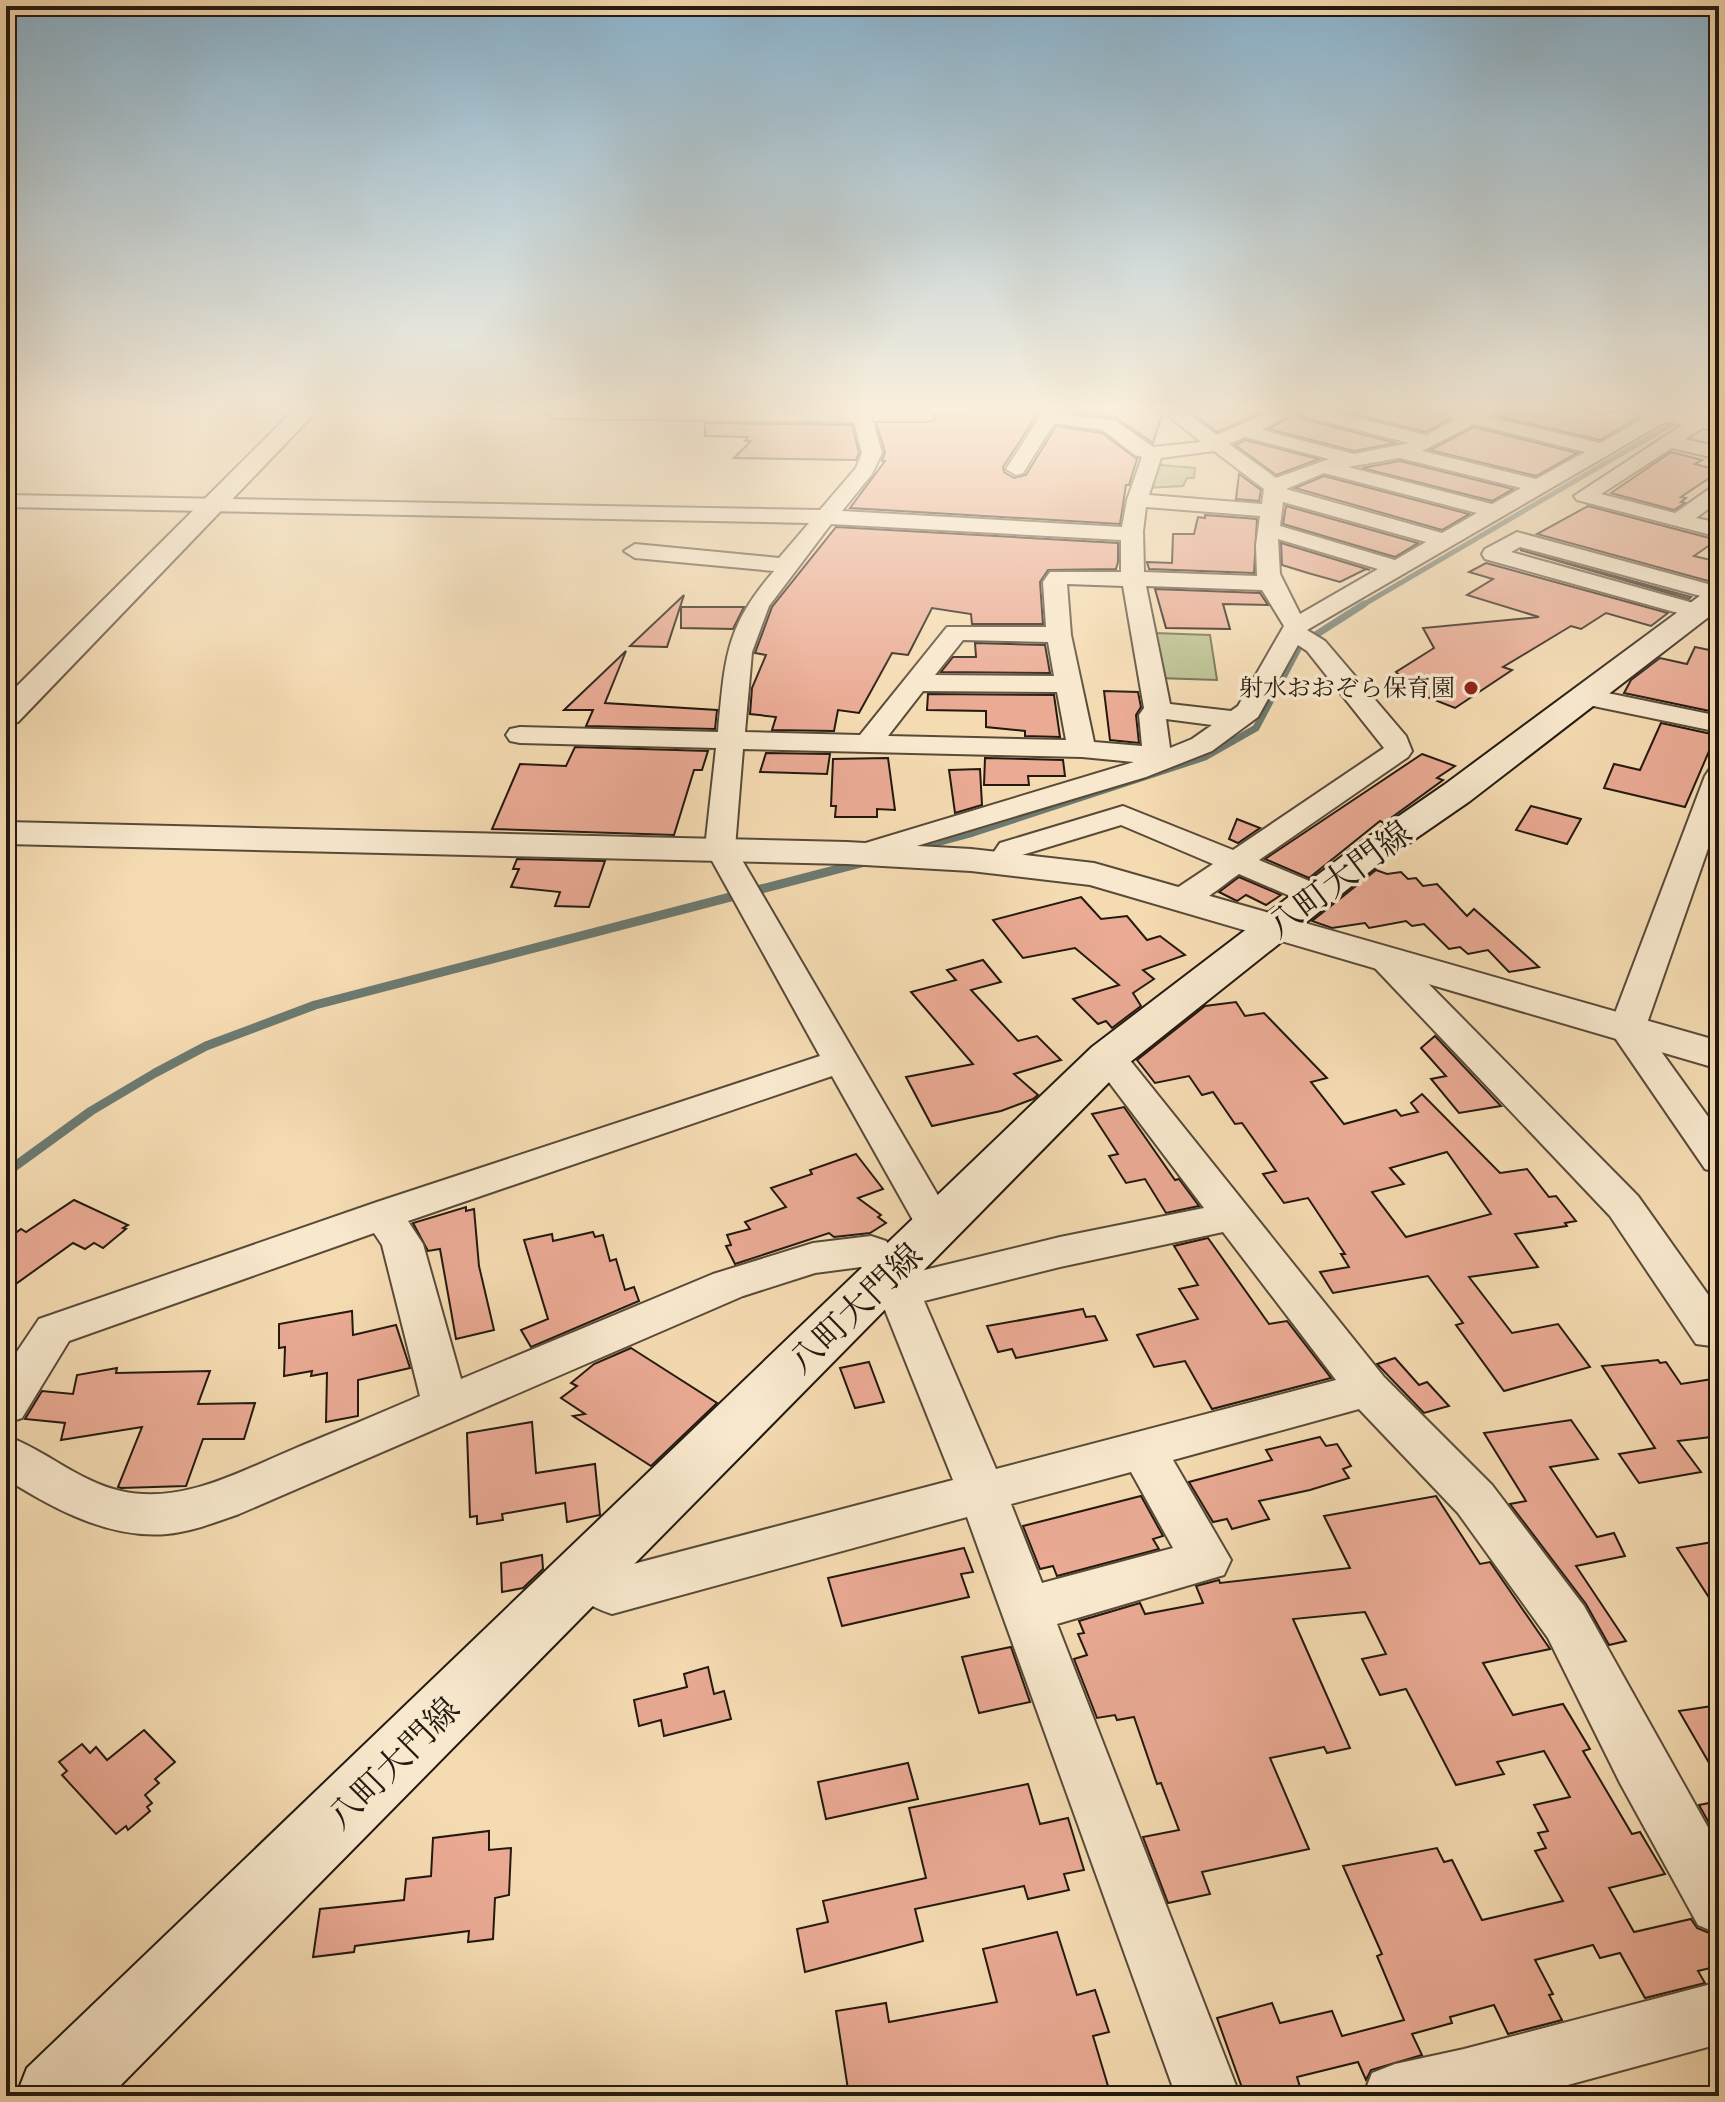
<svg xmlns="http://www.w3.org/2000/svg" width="1725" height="2102" viewBox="0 0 1725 2102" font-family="'IM FELL French Canon','Noto Serif JP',serif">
<rect width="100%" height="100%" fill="#f5dbb2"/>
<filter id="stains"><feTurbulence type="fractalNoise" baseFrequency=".0025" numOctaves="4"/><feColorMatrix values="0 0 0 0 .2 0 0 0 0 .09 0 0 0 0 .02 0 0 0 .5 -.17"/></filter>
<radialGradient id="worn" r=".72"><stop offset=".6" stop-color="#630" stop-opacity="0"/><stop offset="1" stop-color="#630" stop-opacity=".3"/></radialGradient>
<g fill="#b8c18f" stroke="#6e6d4f" stroke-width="2">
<polygon points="1160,465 1195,468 1194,478 1187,478 1183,486 1146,488"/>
<polygon points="1154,633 1210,635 1217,680 1158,678"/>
</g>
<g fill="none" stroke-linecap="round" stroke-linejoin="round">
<polyline stroke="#6c7a71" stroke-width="5" points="1361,606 1674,423"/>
<polyline stroke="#6c7a71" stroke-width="7" points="914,849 973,833 1205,757 1256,728 1300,645 1364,604"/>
<polyline stroke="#6c7a71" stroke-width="9" points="7,1172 91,1111 155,1073 206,1046 315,1005 865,862"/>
<polyline stroke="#6c7a71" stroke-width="11" points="6,1172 9,1170"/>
</g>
<g fill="#eaaa94" stroke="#23190f" stroke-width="2" fill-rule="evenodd">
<polygon points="968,412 1039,412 1003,467 1004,472 1014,478 1026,475 1056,426 1102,433 1137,459 1129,485 1126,485 1120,524 850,508 885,461 882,461 885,452 876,422 926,422 935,420 933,415"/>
<polygon points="1067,412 1161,412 1162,414 1153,443 1116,418"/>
<polygon points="1190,412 1262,412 1217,432"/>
<polygon points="1297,412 1303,419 1396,443 1354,451 1269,429"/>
<polygon points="1345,412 1447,412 1449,419 1426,432"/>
<polygon points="1495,412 1634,412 1637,418 1600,440 1493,415"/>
<polygon points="705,423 852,425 859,453 856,460 734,458 751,441 745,441 748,437 705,436"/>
<polygon points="1474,427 1577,453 1536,476 1430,450"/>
<polygon points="1245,440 1319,459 1276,475 1235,445"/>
<polygon points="1671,452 1702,460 1695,464 1717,470 1713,472 1717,473 1681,497 1686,498 1681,502 1685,503 1674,510 1611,493"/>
<polygon points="1400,461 1513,489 1492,501 1362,468"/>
<polygon points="1239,474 1261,490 1259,501 1236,499"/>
<polygon points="1324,476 1469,514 1442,530 1295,488"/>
<polygon points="1286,506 1418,543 1395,557 1283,524"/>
<polygon points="1588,506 1717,540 1694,556 1719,562 1719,577 1712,582 1537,534"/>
<polygon points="1205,515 1257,519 1254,573 1149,569 1147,562 1172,563 1173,534 1194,534 1198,517 1205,518"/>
<polygon points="836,527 1118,543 1118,562 1116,569 1048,570 1040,582 1043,624 972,624 971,614 932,608 908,655 892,653 859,713 838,710 834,731 772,730 776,717 750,714 752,688 766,655 755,653 772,607"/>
<polygon points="1281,543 1370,570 1366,569 1340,582 1308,573 1282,565"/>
<polygon points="1520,550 1691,597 1689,599"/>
<polygon points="1486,563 1668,613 1651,626 1606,613 1581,629 1571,626 1503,667 1512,670 1455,708 1389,682 1400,676 1396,672 1434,648 1423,628 1539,617 1467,595 1493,579 1469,572"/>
<polygon points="1155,589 1260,593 1268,605 1223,604 1230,629 1166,628"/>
<polygon points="684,595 667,647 630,646"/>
<polygon points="681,607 744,607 733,629 681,628"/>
<polygon points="975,643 1045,645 1050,673 941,672 953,657 976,657"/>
<polygon points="1695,647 1719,652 1719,713 1624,693 1631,680 1660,658 1687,664"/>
<polygon points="626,651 605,703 717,710 715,729 586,726 593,710 564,710"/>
<polygon points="1104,691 1138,692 1141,707 1136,715 1139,743 1110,740"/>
<polygon points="928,694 1054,695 1060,737 1025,736 1025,731 986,727 986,711 927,710"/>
<polygon points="1661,723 1716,735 1685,807 1604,788 1614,764 1640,770"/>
<polygon points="575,747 708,751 702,770 694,770 674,835 492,829 520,764 566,766"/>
<polygon points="766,753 830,754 827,774 760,772"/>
<polygon points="1422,754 1455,766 1437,778 1443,780 1384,823 1380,821 1309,878 1265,859"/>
<polygon points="888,758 895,810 877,809 877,817 835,817 836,806 831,806 833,759"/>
<polygon points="985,758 1063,760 1065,776 1028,776 1029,785 984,785"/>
<polygon points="980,769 982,805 955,813 949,770"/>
<polygon points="1531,806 1581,819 1567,844 1516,830"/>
<polygon points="1237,819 1260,828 1238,843 1229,839"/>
<polygon points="517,859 605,861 589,907 555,906 560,892 511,887 519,869 513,869"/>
<polygon points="1376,870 1387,874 1401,872 1408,879 1416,878 1423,886 1437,884 1467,916 1474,909 1539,967 1509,972 1488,950 1468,954 1460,947 1449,949 1424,924 1412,926 1406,921 1369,928 1365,923 1332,928 1312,921"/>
<polygon points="1239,877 1281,895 1266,905 1246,895 1237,901 1219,892"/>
<polygon points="1081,897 1101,919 1127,916 1147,940 1160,936 1185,955 1143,970 1154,979 1133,993 1141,1006 1112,1028 1106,1021 1098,1024 1073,999 1119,985 1075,948 1023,958 993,920"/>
<polygon points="983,960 1001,982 971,990 1018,1041 1037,1036 1061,1060 1014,1074 1038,1095 1033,1099 1001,1111 932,1126 906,1077 973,1064 911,992 956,980 947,970"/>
<path d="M1236,1002L1245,1016L1264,1013L1327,1078L1311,1082L1344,1124L1396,1110L1401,1116L1418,1112L1411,1103L1422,1094L1500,1173L1527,1169L1549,1197L1556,1196L1576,1221L1565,1223L1567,1226L1515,1234L1538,1267L1469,1277L1512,1333L1558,1324L1590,1367L1504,1391L1456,1325L1463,1323L1428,1276L1333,1293L1320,1272L1349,1267L1341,1254H1345L1308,1198L1284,1203L1263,1174L1276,1171L1242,1123L1235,1124L1213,1092L1202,1095L1189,1076L1155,1083L1137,1060L1205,1006ZM1447,1152L1491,1214L1406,1237L1372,1192L1404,1184L1390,1168Z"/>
<polygon points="1435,1036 1501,1106 1459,1113 1431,1079 1446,1076 1421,1048"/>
<polygon points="1124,1107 1175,1180 1179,1179 1199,1206 1166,1213 1145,1179 1126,1183 1109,1156 1118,1154 1092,1114"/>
<polygon points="856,1154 883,1189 858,1198 881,1215 878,1217 886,1223 870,1233 834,1237 829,1233 735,1264 726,1246 731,1245 727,1235 750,1229 745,1222 786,1207 771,1188 812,1174 810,1170"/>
<polygon points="74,1200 128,1225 123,1228 126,1229 103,1248 94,1243 85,1249 73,1243 6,1291 6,1240 21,1229 26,1232"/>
<polygon points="466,1207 466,1211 474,1209 479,1266 494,1330 456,1339 440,1249 428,1251 413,1223"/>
<polygon points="593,1232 595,1237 603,1235 610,1261 616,1259 625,1290 634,1287 639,1301 531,1347 521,1330 548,1319 524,1240 552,1234 553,1241"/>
<polygon points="1208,1238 1269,1324 1287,1321 1331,1378 1212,1409 1185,1361 1154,1367 1137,1335 1198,1319 1179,1289 1198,1285 1174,1246"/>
<polygon points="1083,1309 1086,1317 1095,1316 1107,1340 1016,1358 1012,1349 998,1352 987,1326"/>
<polygon points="352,1311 353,1335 396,1325 410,1368 358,1380 358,1416 326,1422 327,1373 311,1376 312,1371 284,1376 285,1347 279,1348 279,1324"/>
<polygon points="631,1348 717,1403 651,1466 573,1416 585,1414 561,1398 577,1386 571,1383 594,1364"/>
<polygon points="1395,1358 1419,1385 1427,1382 1449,1406 1424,1413 1377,1364"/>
<polygon points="1658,1360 1660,1363 1666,1362 1681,1384 1719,1378 1719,1436 1678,1441 1701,1472 1639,1483 1619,1454 1655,1448 1602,1366"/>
<polygon points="869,1362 884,1402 855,1408 840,1368"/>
<polygon points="117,1368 116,1373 210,1371 198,1404 255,1403 244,1439 203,1439 186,1486 121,1488 118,1487 142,1427 61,1440 65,1423 25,1419 42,1391 73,1394 77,1375"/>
<polygon points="1571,1420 1598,1459 1550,1467 1597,1537 1614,1533 1625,1556 1576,1566 1626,1641 1609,1645 1586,1604 1510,1504 1526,1501 1484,1433"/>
<polygon points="532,1422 536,1473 595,1464 600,1515 567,1522 565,1503 502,1514 503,1520 477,1524 477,1516 470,1517 467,1433"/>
<polygon points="1320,1437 1326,1446 1337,1444 1351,1466 1343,1469 1349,1478 1310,1490 1259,1501 1269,1519 1232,1529 1227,1519 1213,1522 1189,1482 1272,1460 1266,1450"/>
<polygon points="1141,1496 1163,1536 1153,1539 1159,1549 1057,1576 1053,1566 1040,1569 1023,1526"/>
<polygon points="1436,1496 1480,1564 1490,1562 1550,1649 1483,1663 1513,1715 1563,1704 1590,1749 1583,1751 1632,1834 1640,1832 1665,1874 1609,1888 1634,1932 1691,1919 1697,1928 1719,1937 1719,1966 1698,1971 1705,1983 1645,1998 1620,1953 1600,1958 1593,1945 1535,1960 1553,1994 1549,1995 1562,2020 1508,2034 1494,2005 1450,2017 1452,2023 1412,2034 1422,2055 1371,2070 1366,2080 1358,2062 1297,2077 1300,2087 1267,2096 1245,2096 1217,2018 1272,2003 1280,2023 1332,2011 1342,2036 1404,2020 1377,1956 1382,1954 1343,1866 1437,1848 1444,1862 1452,1860 1482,1920 1563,1901 1535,1851 1546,1848 1538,1833 1548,1831 1534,1805 1570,1797 1544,1751 1497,1762 1504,1774 1456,1785 1406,1689 1380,1695 1362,1659 1386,1654 1365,1612 1293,1619 1350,1748 1327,1753 1324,1747 1270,1758 1309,1849 1202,1872 1210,1894 1168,1903 1143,1837 1179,1830 1161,1783 1157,1784 1134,1717 1117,1720 1115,1715 1097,1718 1074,1659 1087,1655 1078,1634 1084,1633 1079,1621 1140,1603 1145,1614 1203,1603 1196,1586 1219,1580 1220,1583 1350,1568 1324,1516"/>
<polygon points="1719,1541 1719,1613 1677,1548"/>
<polygon points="964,1548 973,1572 961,1574 969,1597 842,1626 828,1578"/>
<polygon points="542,1555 543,1569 523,1588 502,1592 501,1563"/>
<polygon points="1011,1647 1030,1702 979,1713 962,1657"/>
<polygon points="708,1667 714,1694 724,1691 731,1719 664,1736 661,1720 639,1726 634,1700 687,1687 684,1674"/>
<polygon points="1719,1705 1719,1780 1679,1711"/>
<polygon points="144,1730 175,1762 155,1779 159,1783 145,1795 152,1803 147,1807 150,1811 128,1830 126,1826 116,1834 62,1775 67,1771 59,1762 82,1744 90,1753 96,1747 107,1760"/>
<polygon points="908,1763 918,1799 826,1819 818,1782"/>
<polygon points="1028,1784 1040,1824 1068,1818 1084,1870 1064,1874 1069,1890 1028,1899 1024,1886 915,1909 923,1941 805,1972 797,1929 828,1922 823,1901 926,1878 909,1808"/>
<polygon points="1719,1801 1719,1841 1699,1805"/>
<polygon points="489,1831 489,1850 511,1848 509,1895 495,1898 493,1939 468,1942 469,1931 355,1946 354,1952 313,1957 320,1909 404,1900 406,1879 431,1876 433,1838"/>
<polygon points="1057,1932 1077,1995 1095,1990 1109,2032 1093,2036 1111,2096 849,2096 836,2011 886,2003 889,2022 997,2002 983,1949"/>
</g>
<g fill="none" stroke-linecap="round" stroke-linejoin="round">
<defs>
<g id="minor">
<path d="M546,412H870L882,453L872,474L842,511L1122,527L1127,500L1142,457L1135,455L1103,430L1054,423L1023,473L1016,475L1006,469L1043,412L1116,421L1153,447L1201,442L1164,412H1185L1217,435L1270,412H1294L1261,430L1354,454L1409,443L1304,416L1302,412H1333L1426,435L1454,420L1449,415L1451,412H1492L1488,417L1600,443L1655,412H1670V419L1307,630L1325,641L1406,736L1412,751L1408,757L1259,860L1326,888L1331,895L1326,902L1315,905L1304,902L1239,874C1218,888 1196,912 1171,906L1166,899L1171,892L1213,864L1121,825L1022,855L1013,869L1002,871L991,869L987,862L1000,843L1123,806L1233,850L1384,748L1307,651L1298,645L1258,717L1212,751L1146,777L860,863L849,860L845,854L849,848L1134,762L1082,757L743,749L735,848L957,1228L951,1238L937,1242L923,1238L832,1076L408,1221L423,1244L461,1379L713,1274L813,1243L871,1236L886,1241L912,1273L1060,1237L1204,1208L1090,1057L1095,1049L1108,1046L1121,1049L1384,1377L1492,1485L1584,1606L1719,1847V1934L1698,1925L1620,1783L1548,1638L1458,1513L1359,1409L1173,1460L1231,1560L1224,1575L1057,1624L1240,2096H1176L967,1517L612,1614C589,1606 570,1596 560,1574L567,1559L585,1552L618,1568L953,1480L873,1280L861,1267L815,1273L743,1296L239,1514C216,1522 191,1532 167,1534C109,1539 54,1509 6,1479V1436C46,1450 79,1482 121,1491C182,1505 241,1471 296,1448C337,1431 379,1414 420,1396L382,1245L374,1233L69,1341L22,1418L6,1423V1368L39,1319L377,1202L820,1056L705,848L716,748L520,743L510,741L506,735L510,729L520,727L718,732C725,661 724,628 774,571L635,558L624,551L635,544L779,558L809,523L6,507V495L820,510L856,468L862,453L854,422L555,418ZM1474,424L1585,452L1536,479L1422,451ZM1245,437L1329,459L1276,478L1229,444ZM1214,451L1264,489L1262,504L1149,495L1161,458ZM1399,458H1400L1521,488L1492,504L1348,467ZM1324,473L1477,513L1442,533L1286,489ZM1283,502L1426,542L1395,560L1280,526ZM1146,507L1260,516L1256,545L1257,576L1144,572L1143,531ZM831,524L1121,540V572H1050L1043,582L1046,627H947L860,735L745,732L752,652L769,606ZM1278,539L1378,569L1300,614L1280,574ZM1067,584L1123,586L1144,708L1139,715L1142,746L1094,742L1071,635ZM1146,586L1262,590L1284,626L1238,706L1231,711L1170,704ZM963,640L1048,642L1054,676L935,675ZM923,691L1057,692L1066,740L888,736ZM1166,719L1212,725L1192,739L1170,748ZM1223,1232L1336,1380L996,1469L924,1301L1060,1267ZM1131,1472L1173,1548L1042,1583L1011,1504Z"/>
<polygon points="1702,412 1719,412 1719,418 1685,439 1719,447 1719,459 1672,448 1601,494 1675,513 1712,487 1719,485 1719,501 1696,518 1719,523 1719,537 1577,500 1574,496"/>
<polygon points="1517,532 1719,587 1719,601 1520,547 1511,552 1704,606 1708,611 1704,616 1696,618 1485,559 1482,554 1485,549"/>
<polygon points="1583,688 1719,716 1719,732 1574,702 1570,696 1574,690"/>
<polygon points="1719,767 1719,817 1645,1029 1719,1132 1719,1173 1705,1169 1609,1029 1705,776 1709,770"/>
<polygon points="1385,949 1397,952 1638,1196 1719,1310 1719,1347 1696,1344 1610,1216 1373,966 1368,959 1373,952"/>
<polygon points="1719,1982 1719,2044 1527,2096 1363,2096 1372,2073 1395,2064 1464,2049"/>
</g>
<g id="tertiary">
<polygon points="292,412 316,412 18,722 6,725 6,697"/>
<polygon points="1637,412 1689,412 1719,417 1719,431 1648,419 1640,417"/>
<polygon points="6,822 847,842 971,849 1094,863 1719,1041 1719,1069 1090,885 971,871 847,864 6,844"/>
</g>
<polygon id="secondary" points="1719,586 1719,609 1470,801 1383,861 1124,1067 110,2096 16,2096 27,2068 1092,1047 1357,845 1444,785 1709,589"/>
</defs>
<use href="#minor" stroke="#584a38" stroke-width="4"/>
<use href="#tertiary" stroke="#584a38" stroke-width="4"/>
<use href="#secondary" stroke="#23190f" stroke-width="4"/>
<use href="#minor" fill="#f8e8cd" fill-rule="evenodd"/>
<use href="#tertiary" fill="#f8e8cd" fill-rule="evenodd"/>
<use href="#secondary" fill="#f8e8cd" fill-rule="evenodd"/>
</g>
<linearGradient id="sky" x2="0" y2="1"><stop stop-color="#8ab6d3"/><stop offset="0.58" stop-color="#faefdc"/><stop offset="1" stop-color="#faefdc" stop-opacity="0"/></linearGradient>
<rect width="1725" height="706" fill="url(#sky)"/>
<circle fill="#8f2418" stroke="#f8e8cd" stroke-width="3" cx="1471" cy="688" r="8"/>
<g text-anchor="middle" stroke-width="7" stroke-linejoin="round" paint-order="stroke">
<g font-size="24" fill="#23190f" stroke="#f8e8cd" text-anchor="end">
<text x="1455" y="696">射水おおぞら保育園</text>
</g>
<g font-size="34" fill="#23190f" stroke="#f8e8cd">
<text transform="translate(1339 879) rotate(-37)" y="12">八町大門線</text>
<text transform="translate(855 1308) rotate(-44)" y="12">八町大門線</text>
<text transform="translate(393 1763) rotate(-45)" y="12">八町大門線</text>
</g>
</g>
<rect width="1725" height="2102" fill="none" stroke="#f5dbb2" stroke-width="32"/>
<rect x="8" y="8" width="1709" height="2086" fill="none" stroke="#23190f" stroke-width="4"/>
<rect x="16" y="16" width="1693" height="2070" fill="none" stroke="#23190f" stroke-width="2"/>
<rect width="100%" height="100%" filter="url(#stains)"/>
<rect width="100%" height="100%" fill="url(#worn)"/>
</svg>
